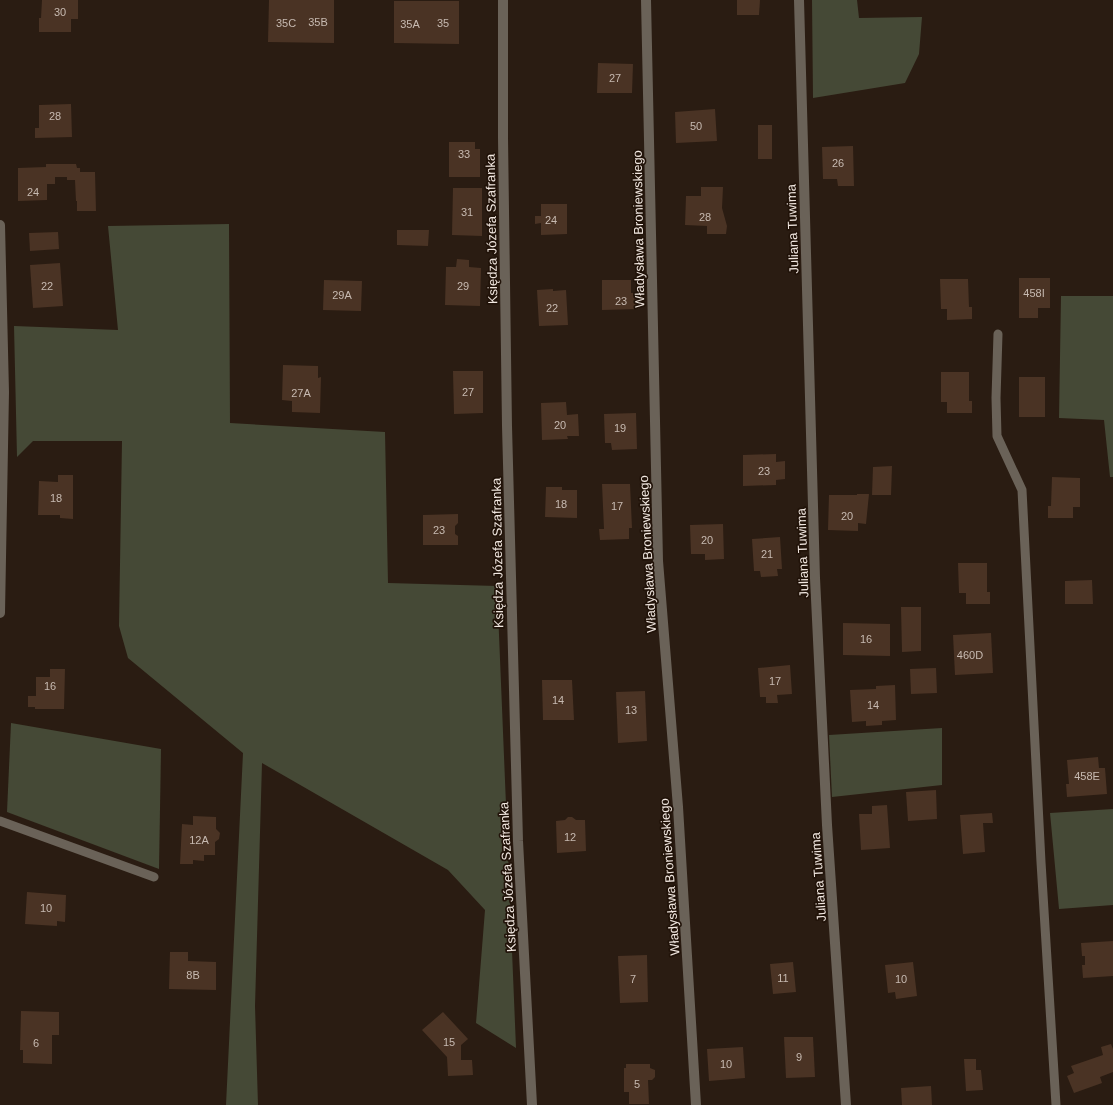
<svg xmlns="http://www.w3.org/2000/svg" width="1113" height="1105" viewBox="0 0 1113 1105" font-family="Arial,sans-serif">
<rect width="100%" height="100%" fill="#2a1c12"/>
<g fill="#454936">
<polygon points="812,0 857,0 859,18 922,17 919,54 905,83 813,98"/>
<polygon points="229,224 230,423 385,432 388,583 497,586 516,1048 476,1023 485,910 448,870 262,763 255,1006 258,1105 226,1105 243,753 128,658 119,626 122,441 33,441 17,457 14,326 118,330 108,226"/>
<polygon points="1061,296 1113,296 1113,477 1110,477 1104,420 1059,418"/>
<polygon points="11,723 161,749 159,869 7,812"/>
<polygon points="942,728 942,785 832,797 829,735"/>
<polygon points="1113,809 1113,905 1059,909 1050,813"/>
</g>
<g fill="#4a3324">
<polygon points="42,0 78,0 78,19 71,19 71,32 39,32 39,18 41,18"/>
<polygon points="269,0 334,0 334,43 268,42"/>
<polygon points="737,0 760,0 759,15 737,15"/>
<polygon points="394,1 459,1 459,44 394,43"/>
<polygon points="598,63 633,64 632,93 597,93"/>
<polygon points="71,104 72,137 35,138 35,128 39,128 39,105"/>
<polygon points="715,109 717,141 676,143 675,112"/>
<rect x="758" y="125" width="14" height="34"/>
<polygon points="449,142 475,142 475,149 480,149 480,177 449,177"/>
<polygon points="853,146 854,186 838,186 837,179 823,179 822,147"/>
<polygon points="46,164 76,164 77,168 80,168 80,172 95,172 96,211 77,211 77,201 76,201 75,180 67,180 67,177 55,177 55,184 47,184 47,200 18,201 18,168 46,167"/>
<polygon points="701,187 723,187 722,208 727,226 726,234 707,234 707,226 685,225 686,196 701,196"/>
<polygon points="453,188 482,188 482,236 452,235"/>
<polygon points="541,204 567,204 567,234 541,235 541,223 535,224 535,216 541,216"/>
<polygon points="397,230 429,230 428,246 397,245"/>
<polygon points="58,232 59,249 30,251 29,233"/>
<polygon points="457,259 469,260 469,267 481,268 480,306 445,305 446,267 456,267"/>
<polygon points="60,263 63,306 33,308 30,265"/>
<polygon points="1019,278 1050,278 1050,308 1038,308 1038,318 1019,318"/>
<polygon points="940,279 968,279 969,307 972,307 972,319 947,320 947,309 941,309"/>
<polygon points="324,280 362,281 361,311 323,310"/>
<polygon points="602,280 631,280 631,293 639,293 639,309 602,310"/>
<polygon points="553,289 553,291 566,290 568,325 539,326 537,290"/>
<polygon points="283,365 318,366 318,378 321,377 320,413 292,412 292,401 282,400"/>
<polygon points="453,371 483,371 483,413 454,414"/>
<polygon points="941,372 969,372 969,401 972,401 972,413 947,413 947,402 941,402"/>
<rect x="1019" y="377" width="26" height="40"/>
<polygon points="566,402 567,415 578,414 579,436 567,436 568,439 542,440 541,403"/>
<polygon points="636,413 637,449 612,450 611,443 605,443 604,414"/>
<polygon points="776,454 776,462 785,461 785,479 776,480 776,485 743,486 743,455"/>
<polygon points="892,466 891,495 872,495 873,467"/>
<polygon points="58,475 73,475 73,519 60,518 60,515 38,515 39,481 58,482"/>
<polygon points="1052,477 1080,478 1080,507 1073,507 1073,518 1048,518 1048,506 1051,506"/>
<polygon points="602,484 630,484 632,528 629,528 629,539 600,540 599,529 604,529"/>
<polygon points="546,487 562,487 562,490 577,490 577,518 545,517"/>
<polygon points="857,494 869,494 866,524 858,523 858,531 828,530 829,495 857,495"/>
<polygon points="458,514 458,523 455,526 455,534 458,536 458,545 423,545 423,515"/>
<polygon points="723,524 724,559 705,560 705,554 691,554 690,525"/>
<polygon points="780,537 782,569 777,569 778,576 761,577 760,571 754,571 752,539"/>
<polygon points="958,563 987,563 987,592 990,592 990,604 966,604 966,593 959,593"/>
<polygon points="1092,580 1093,604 1065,604 1065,581"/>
<polygon points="901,607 921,607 921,651 902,652"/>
<polygon points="843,623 890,624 890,656 843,655"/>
<polygon points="991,633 993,673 955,675 953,635"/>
<polygon points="790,665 792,694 777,695 778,703 766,703 766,697 760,697 758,668"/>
<polygon points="936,668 937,693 911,694 910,669"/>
<polygon points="50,669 65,669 64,709 35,709 35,707 28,707 28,696 36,696 36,677 50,677"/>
<polygon points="542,680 572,680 574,720 543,720"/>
<polygon points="895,685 896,720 882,721 882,725 866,726 866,721 852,722 850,690 876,689 876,686"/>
<polygon points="645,691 647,741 618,743 616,692"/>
<polygon points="1098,757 1099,768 1105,768 1107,794 1067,797 1066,784 1069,784 1067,760"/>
<polygon points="936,790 937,819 908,821 906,792"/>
<polygon points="887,805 890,848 861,850 859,814 872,814 872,806"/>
<polygon points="992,813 993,823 983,823 985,852 963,854 960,815"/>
<polygon points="193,816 216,817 216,829 220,833 219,839 215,842 215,855 204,855 204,861 193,860 193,864 180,864 182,824 193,825"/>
<polygon points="568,817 572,817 576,820 585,820 586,851 557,853 556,821 565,820"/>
<polygon points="27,892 66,895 65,922 57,921 57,926 25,924"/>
<polygon points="1113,941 1113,976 1083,978 1082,965 1085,965 1085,956 1082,956 1081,943"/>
<polygon points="170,952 188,952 188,961 216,962 216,990 169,989"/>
<polygon points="647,955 648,1002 620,1003 618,956"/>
<polygon points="793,962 796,992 773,994 770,964"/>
<polygon points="913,962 917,996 896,999 895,992 888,993 885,965"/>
<polygon points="21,1011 59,1012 59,1035 52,1035 52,1064 23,1063 23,1050 20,1050"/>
<polygon points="443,1012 468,1039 461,1045 461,1060 472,1060 473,1075 448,1076 447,1057 422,1030"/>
<polygon points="784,1037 813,1037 815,1077 786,1078"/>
<polygon points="1111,1044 1113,1049 1113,1072 1100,1077 1102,1083 1074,1093 1067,1076 1074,1073 1071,1066 1103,1055 1101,1047"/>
<polygon points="743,1047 745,1078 709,1081 707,1049"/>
<polygon points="964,1059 976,1059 976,1070 981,1070 983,1090 966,1091"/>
<polygon points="626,1064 650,1064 650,1068 655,1070 655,1077 652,1080 648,1080 649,1104 629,1104 629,1092 624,1092 624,1068 626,1068"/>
<polygon points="931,1086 932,1105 902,1105 901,1088"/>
</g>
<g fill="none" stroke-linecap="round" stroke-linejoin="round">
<g stroke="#6a6258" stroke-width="9">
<polyline points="998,334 996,398 997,436 1022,490 1041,862 1056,1105"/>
<polyline points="0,821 154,877"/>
</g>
<g stroke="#6a6258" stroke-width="10">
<polyline points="503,0 503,138 507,426 518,841 532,1105"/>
<polyline points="646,0 658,561 678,807 696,1105"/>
<polyline points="799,0 815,578 827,825 846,1105"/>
<polyline points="0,225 4,392 0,613"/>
</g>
</g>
<g text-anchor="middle" stroke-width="3.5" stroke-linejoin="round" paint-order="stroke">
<g font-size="11" fill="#c7bab1">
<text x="60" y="16">30</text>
<text x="318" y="26">35B</text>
<text x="286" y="27">35C</text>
<text x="443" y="27">35</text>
<text x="410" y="28">35A</text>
<text x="615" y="82">27</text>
<text x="55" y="120">28</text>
<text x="696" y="130">50</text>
<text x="464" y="158">33</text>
<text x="838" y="167">26</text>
<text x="33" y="196">24</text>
<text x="467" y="216">31</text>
<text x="705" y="221">28</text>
<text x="551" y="224">24</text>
<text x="47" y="290">22</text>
<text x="463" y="290">29</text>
<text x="1034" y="297">458I</text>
<text x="342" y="299">29A</text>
<text x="621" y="305">23</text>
<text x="552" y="312">22</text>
<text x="468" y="396">27</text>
<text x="301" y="397">27A</text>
<text x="560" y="429">20</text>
<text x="620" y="432">19</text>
<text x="764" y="475">23</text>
<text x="56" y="502">18</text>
<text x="561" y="508">18</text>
<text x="617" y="510">17</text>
<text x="847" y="520">20</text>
<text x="439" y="534">23</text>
<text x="707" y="544">20</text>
<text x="767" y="558">21</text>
<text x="866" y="643">16</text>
<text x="970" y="659">460D</text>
<text x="775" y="685">17</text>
<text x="50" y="690">16</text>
<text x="558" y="704">14</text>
<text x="873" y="709">14</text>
<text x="631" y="714">13</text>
<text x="1087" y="780">458E</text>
<text x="570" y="841">12</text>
<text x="199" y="844">12A</text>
<text x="46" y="912">10</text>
<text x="193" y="979">8B</text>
<text x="783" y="982">11</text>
<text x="633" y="983">7</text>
<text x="901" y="983">10</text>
<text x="449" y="1046">15</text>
<text x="36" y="1047">6</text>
<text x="799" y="1061">9</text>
<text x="726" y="1068">10</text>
<text x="637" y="1088">5</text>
</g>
<g font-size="13" fill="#f1e7e0" stroke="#211309">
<text transform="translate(491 229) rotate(-91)" y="5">Księdza Józefa Szafranka</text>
<text transform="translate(638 229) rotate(-91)" y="5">Władysława Broniewskiego</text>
<text transform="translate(792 229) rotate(-92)" y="5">Juliana Tuwima</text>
<text transform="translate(497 553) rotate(-91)" y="5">Księdza Józefa Szafranka</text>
<text transform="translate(802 553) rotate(-92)" y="5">Juliana Tuwima</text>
<text transform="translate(647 554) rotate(-93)" y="5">Władysława Broniewskiego</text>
<text transform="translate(507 877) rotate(-93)" y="5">Księdza Józefa Szafranka</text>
<text transform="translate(669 877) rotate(-94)" y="5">Władysława Broniewskiego</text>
<text transform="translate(818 877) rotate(-94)" y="5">Juliana Tuwima</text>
</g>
</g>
</svg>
